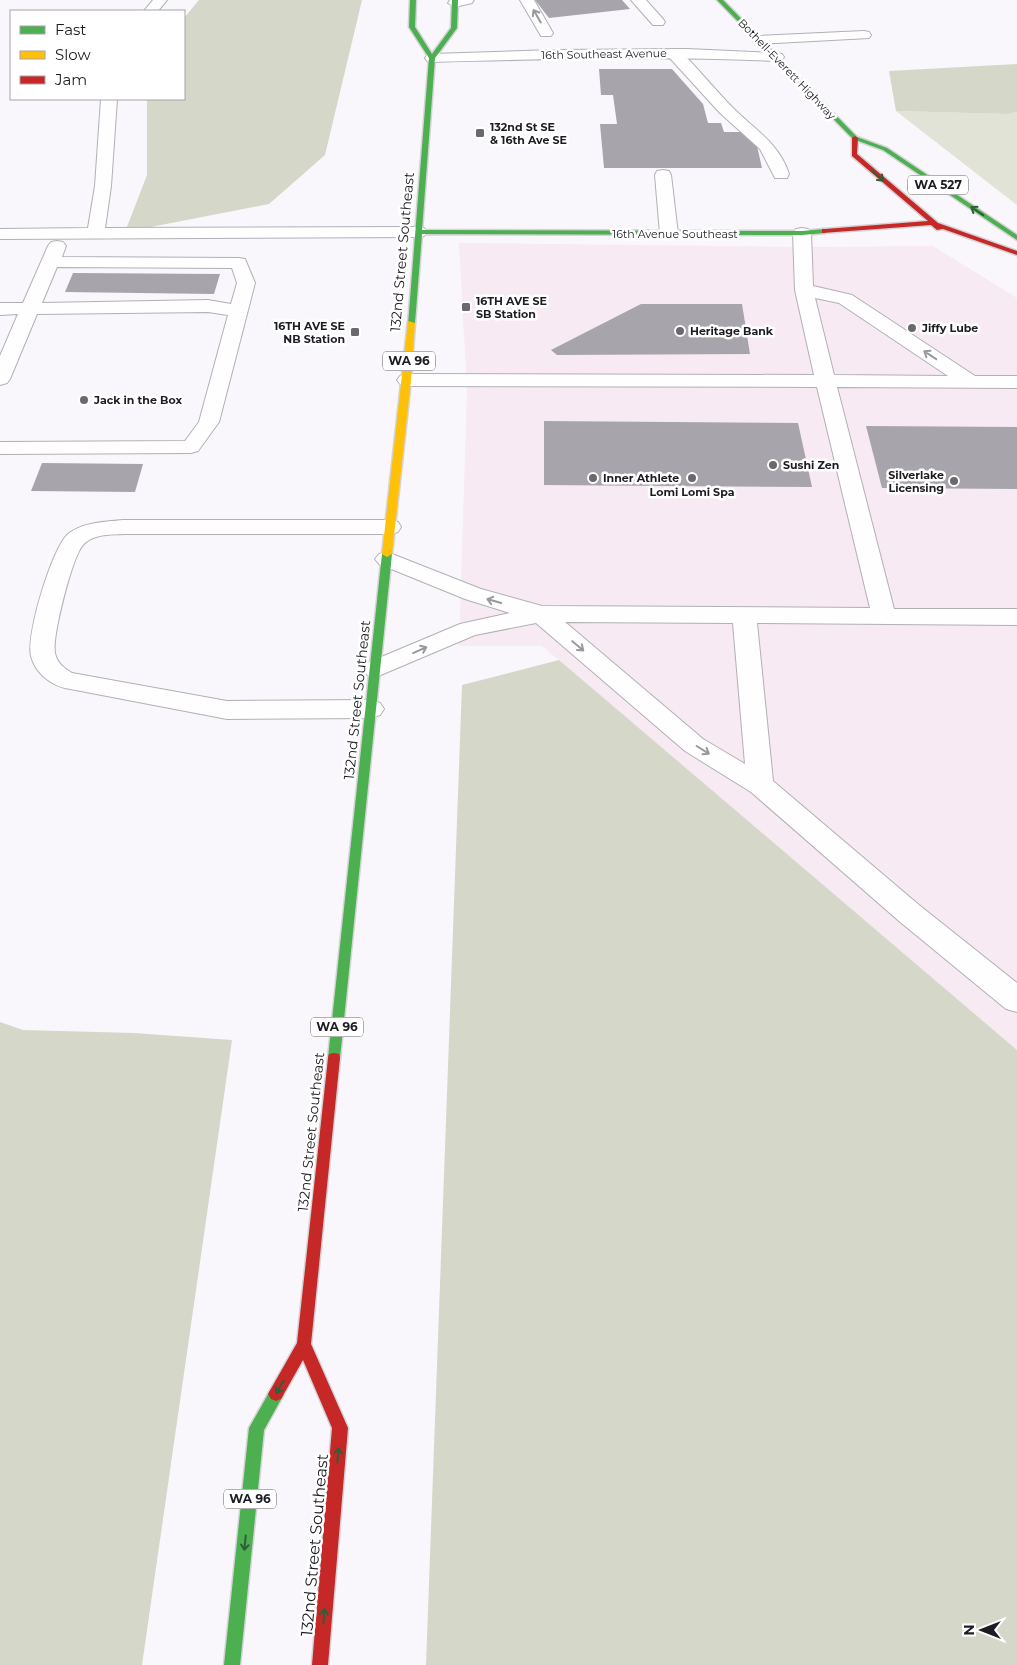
<svg xmlns="http://www.w3.org/2000/svg" width="1017" height="1665" viewBox="0 0 1017 1665" font-family="Montserrat,sans-serif">
<rect width="100%" height="100%" fill="#f9f7fc"/>
<polygon fill="#f7eaf2" points="459,243 815,247 933,246 1017,298 1017,1050 542,646 459,646 467,391"/>
<polygon fill="#e1e3d6" points="896,111 1007,114 1017,112 1017,205"/>
<g fill="#d5d7c9">
<polygon points="199,0 362,0 325,155 269,204 125,232 147,175 147,99 184,99 184,18"/>
<polygon points="1017,64 1017,112 1007,114 896,111 889,71"/>
<polygon points="559,660 1017,1050 1017,1665 426,1665 462,685"/>
<polygon points="0,1022 23,1030 134,1033 232,1040 142,1665 0,1665"/>
</g>
<g fill="#a7a4ac">
<polygon points="535,0 622,0 630,9 549,18"/>
<polygon points="599,69 672,69 703,104 708,123 721,123 724,132 744,132 757,146 762,168 604,168 600,124 617,124 613,95 601,95"/>
<polygon points="73,273 220,274 214,294 65,292"/>
<polygon points="641,304 742,304 750,354 557,355 551,350"/>
<polygon points="544,421 798,423 812,487 544,485"/>
<polygon points="866,426 1017,427 1017,489 882,488"/>
<polygon points="42,463 143,464 135,492 31,491"/>
</g>
<g fill="none" stroke-linecap="round" stroke-linejoin="round">
<defs>
<g id="lane">
<polygon points="153,0 167,0 158,11 144,11"/>
<polygon points="450,0 474,0 472,3 455,7 448,3"/>
<polygon points="520,0 534,0 553,33 551,36 541,36"/>
<polygon points="631,0 646,0 663,19 665,22 663,25 653,25"/>
<polygon points="864,31 869,32 871,35 869,38 759,44 754,43 752,40 754,37 759,36"/>
<path d="M673,49L678,50L686,57C702,73 716,91 733,108C755,130 779,143 789,174L787,178H775L760,149L720,113L668,56L666,53L668,50Z"/>
<polygon points="101,99 117,99 111,186 105,228 418,227 424,228 427,232 424,236 418,237 0,239 0,229 88,228 95,186"/>
<polygon points="663,170 669,171 671,175 678,234 675,238 669,239 663,238 660,234 655,175 657,171"/>
<path d="M802,228L808,229L811,233L813,286L852,295L975,376H1017V388L837,387L894,609H1017V625L757,623L773,781L919,905L1017,983V1012L1006,1009L899,921L751,792L685,751L536,623L475,635L376,677L367,675L364,669L367,663L460,624L510,613L465,599L379,564L375,559L379,554L387,552L481,589L542,606L870,608L817,387L407,386L400,384L397,380L400,376L407,374L814,375L795,290L793,233L796,229ZM815,298L839,303L948,376L834,375ZM565,622L733,623L745,764L703,739Z"/>
<path d="M57,241L63,242L66,246L62,257L239,258L245,259L255,283L219,422L198,451L191,453L0,454V442L185,441L199,422L228,315L208,312L37,314L10,379L7,383L0,385V356L18,314L0,315V303H23L48,246L51,242ZM57,267L232,268L237,283L231,304L208,300L42,303Z"/>
<path d="M123,520H390L398,522L401,527L398,532L390,534H123C109,535 93,534 83,545C72,557 52,637 55,653C57,663 64,668 72,673L227,701L371,700L380,703L384,709L380,715L371,718L227,719L65,688C49,684 35,672 31,656C26,635 52,548 68,534C83,522 105,522 123,520Z"/>
</g>
<path id="street" d="M687,49L777,53L782,54L784,57L782,60L777,61C662,56 547,59 432,62L427,61L425,58L427,55L432,54L553,50Z"/>
<g id="fast">
<polygon points="410,0 416,0 415,27 432,54 451,28 452,0 458,0 457,28 435,58 422,230 802,231 825,229 829,231 825,233 802,235 422,234 415,323 408,325 429,58 409,27"/>
<polygon points="717,0 723,0 857,137 887,148 1017,235 1017,240 883,150 853,139"/>
<polygon points="387,551 392,554 340,1058 339,1062 334,1063 329,1062 328,1058 382,554"/>
<polygon points="276,1387 281,1389 284,1394 264,1430 240,1665 224,1665 249,1428 271,1389"/>
</g>
<polygon id="slow" points="408,321 415,323 411,380 392,554 387,557 382,554"/>
<g id="jam">
<polygon points="855,136 858,138 857,154 938,223 1017,251 1017,255 943,229 937,230 931,225 822,233 822,229 825,229 928,221 852,156 852,138"/>
<polygon points="334,1053 339,1054 340,1058 311,1344 348,1428 328,1665 312,1665 332,1428 303,1360 281,1399 276,1401 271,1399 268,1394 297,1343 328,1058 329,1054"/>
</g>
</defs>
<use href="#lane" stroke="#b1b0b4" stroke-width="2"/>
<use href="#street" stroke="#b1b0b4" stroke-width="2"/>
<use href="#fast" stroke="#d4d3d6" stroke-width="3"/>
<use href="#slow" stroke="#d4d3d6" stroke-width="3"/>
<use href="#jam" stroke="#d4d3d6" stroke-width="3"/>
<use href="#lane" fill="#fefeff" fill-rule="evenodd"/>
<use href="#street" fill="#fefeff" fill-rule="evenodd"/>
<use href="#fast" fill="#4caf50" fill-rule="evenodd"/>
<use href="#slow" fill="#ffc107" fill-rule="evenodd"/>
<use href="#jam" fill="#c62828" fill-rule="evenodd"/>
</g>
<defs><path id="oneway-shaft" d="M-6 0H5M1.5-3L5.5 0L1.5 3" fill="none" stroke-width="1.6" stroke-linecap="round" stroke-linejoin="round" transform="scale(1.25)"/></defs>
<g stroke="#99989c">
<use href="#oneway-shaft" transform="translate(537 16) rotate(-120)"/>
<use href="#oneway-shaft" transform="translate(930 355) rotate(-147)"/>
<use href="#oneway-shaft" transform="translate(494 601) rotate(-164)"/>
<use href="#oneway-shaft" transform="translate(578 646) rotate(40)"/>
<use href="#oneway-shaft" transform="translate(420 650) rotate(-24)"/>
<use href="#oneway-shaft" transform="translate(703 750) rotate(32)"/>
</g>
<g stroke="#325e37">
<use href="#oneway-shaft" transform="translate(878 176) rotate(41)"/>
<use href="#oneway-shaft" transform="translate(977 211) rotate(-146)"/>
<use href="#oneway-shaft" transform="translate(280 1387) rotate(119)"/>
<use href="#oneway-shaft" transform="translate(338 1455) rotate(-85)"/>
<use href="#oneway-shaft" transform="translate(245 1543) rotate(96)"/>
<use href="#oneway-shaft" transform="translate(324 1616) rotate(-85)"/>
</g>
<g fill="#6a696e" stroke="#fff" stroke-width="2">
<rect x="475" y="128" width="10" height="10" rx="2.5"/>
<rect x="461" y="302" width="10" height="10" rx="2.5"/>
<circle cx="912" cy="328" r="5"/>
<circle cx="680" cy="331" r="5"/>
<rect x="350" y="327" width="10" height="10" rx="2.5"/>
<circle cx="84" cy="400" r="5"/>
<circle cx="773" cy="465" r="5"/>
<circle cx="593" cy="478" r="5"/>
<circle cx="692" cy="478" r="5"/>
<circle cx="954" cy="481" r="5"/>
</g>
<g text-anchor="middle" stroke-width="5" stroke-linejoin="round" paint-order="stroke">
<g font-size="11" fill="#1d1c22" stroke="#fff">
<text transform="translate(604 54) rotate(-1)" y="4">16th Southeast Avenue</text>
<text transform="translate(787 69) rotate(46)" y="4">Bothell-Everett Highway</text>
<text x="675" y="238">16th Avenue Southeast</text>
</g>
<g font-size="11" font-weight="bold" fill="#1d1c22" stroke="#fff" text-anchor="start">
<text x="490" y="131">132nd St SE<tspan x="490" dy="13">&amp; 16th Ave SE</tspan></text>
<text x="476" y="305">16TH AVE SE<tspan x="476" dy="13">SB Station</tspan></text>
<text x="345" y="330" text-anchor="end">16TH AVE SE<tspan x="345" dy="13">NB Station</tspan></text>
<text x="922" y="332">Jiffy Lube</text>
<text x="690" y="335">Heritage Bank</text>
<text x="94" y="404">Jack in the Box</text>
<text x="783" y="469">Sushi Zen</text>
<text x="944" y="479" text-anchor="end">Silverlake<tspan x="944" dy="13">Licensing</tspan></text>
<text x="603" y="482">Inner Athlete</text>
<text x="692" y="496" text-anchor="middle">Lomi Lomi Spa</text>
</g>
<g fill="#fff" stroke="#616064" stroke-width="1">
<rect x="908" y="175.5" width="60" height="19" rx="4"/>
<rect x="383" y="351.5" width="52" height="19" rx="4"/>
<rect x="311" y="1017.5" width="52" height="19" rx="4"/>
<rect x="224" y="1489.5" width="52" height="19" rx="4"/>
</g>
<g font-size="12" font-weight="bold" fill="#1d1c22">
<text x="938" y="189">WA 527</text>
<text x="409" y="365">WA 96</text>
<text x="337" y="1031">WA 96</text>
<text x="250" y="1503">WA 96</text>
</g>
<g font-size="14" fill="#1d1c22" stroke="#fff">
<text transform="translate(402 252) rotate(-85)" y="5">132nd Street Southeast</text>
<text transform="translate(357 700) rotate(-84)" y="5">132nd Street Southeast</text>
<text transform="translate(311 1132) rotate(-84)" y="5">132nd Street Southeast</text>
</g>
<g font-size="16" fill="#1d1c22" stroke="#fff">
<text transform="translate(314 1545) rotate(-85)" y="6">132nd Street Southeast</text>
</g>
</g>
<rect x="10" y="10" width="175" height="90" fill="#ffffff" stroke="#a5a4a7"/>
<rect x="20" y="26" width="25" height="8" fill="#4caf50" stroke="#a5a4a7"/>
<text x="55" y="35" font-size="15" fill="#1d1c22">Fast</text>
<rect x="20" y="51" width="25" height="8" fill="#ffc107" stroke="#a5a4a7"/>
<text x="55" y="60" font-size="15" fill="#1d1c22">Slow</text>
<rect x="20" y="76" width="25" height="8" fill="#c62828" stroke="#a5a4a7"/>
<text x="55" y="85" font-size="15" fill="#1d1c22">Jam</text>
<g transform="translate(982 1630) rotate(270)" stroke="#ffffff" stroke-width="4" paint-order="stroke">
<path d="M0-4L9 19L0 12L-9 19Z" fill="#1d1c22"/>
<text y="-8" font-size="14" font-weight="bold" text-anchor="middle" fill="#1d1c22">N</text>
</g>
</svg>
